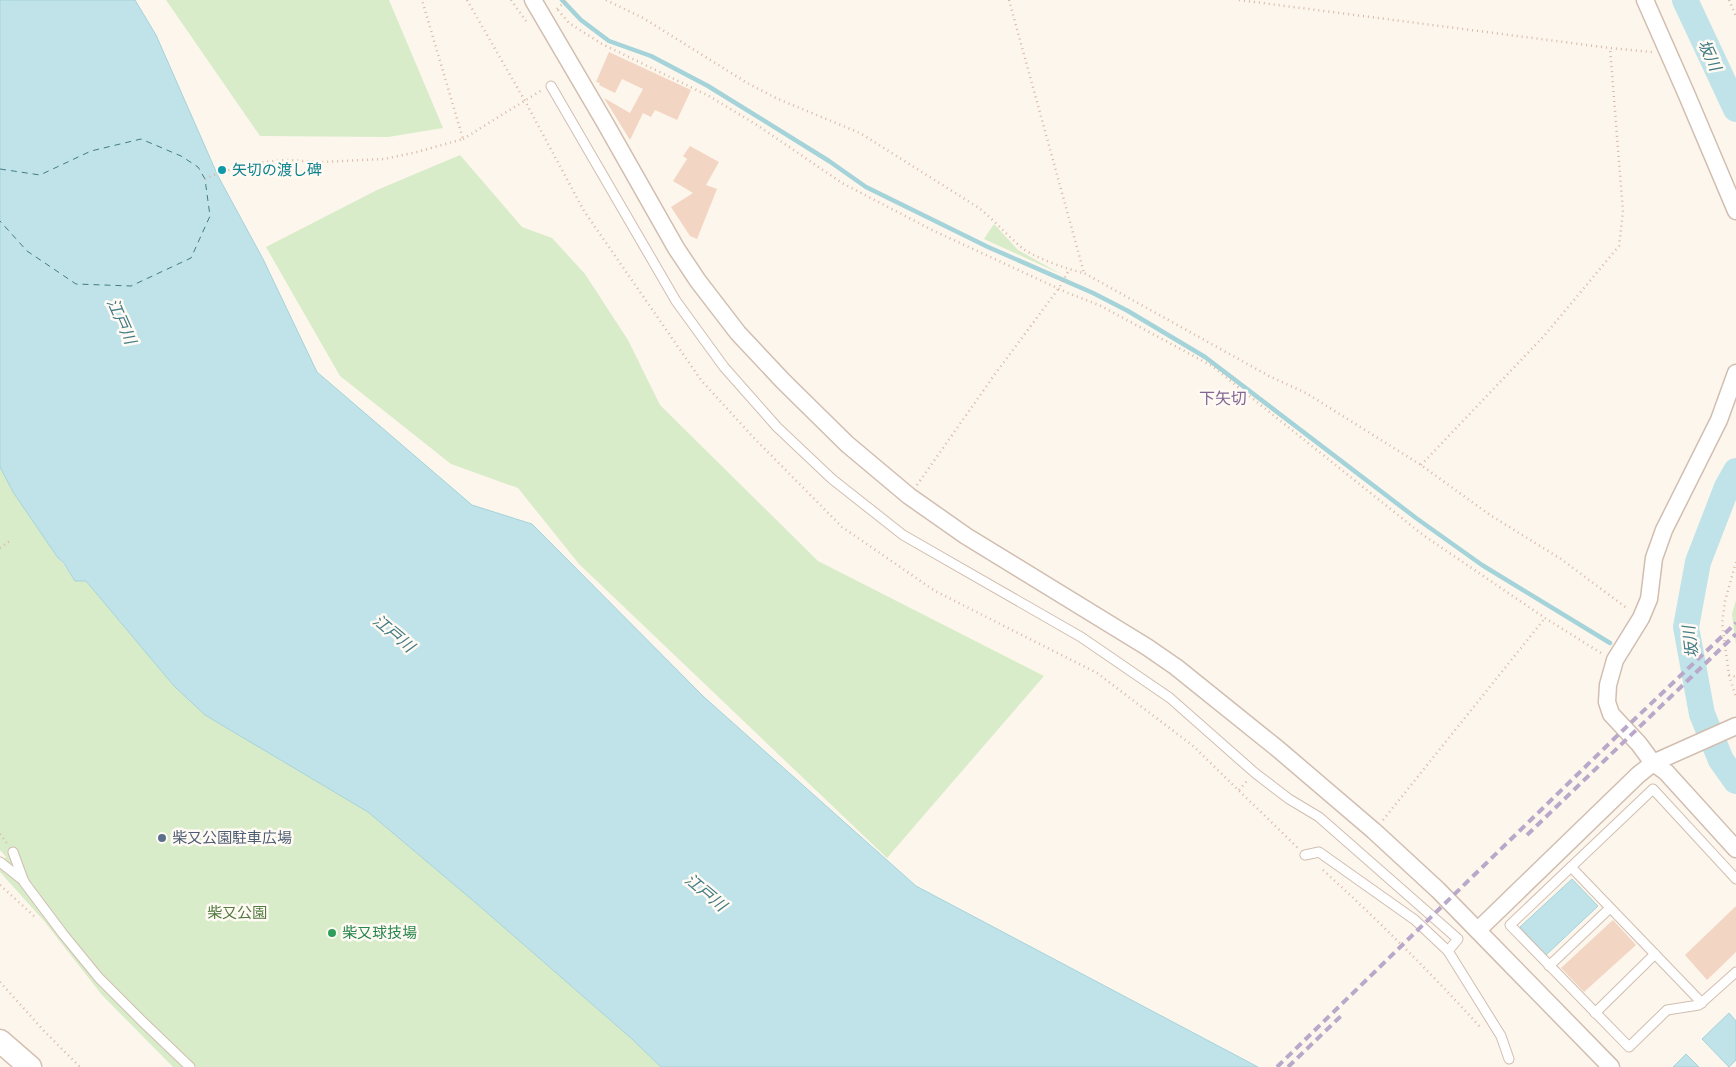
<svg xmlns="http://www.w3.org/2000/svg" width="1736" height="1067" viewBox="0 0 1736 1067" font-family="Cabin,'Noto Sans JP',sans-serif">
<rect width="100%" height="100%" fill="#fdf6ec"/>
<g fill="#d8ecc9">
<polygon points="166,0 389,0 443,128 388,137 260,136"/>
<polygon points="460,155 522,227 552,238 585,274 628,340 660,405 818,561 1044,676 887,858 579,564 518,488 451,464 340,376 266,247 377,190"/>
<polygon points="994,224 1018,250 1061,274 984,239"/>
<polygon points="0,467 13,492 58,558 62,562 75,581 86,581 174,686 205,715 368,812 476,903 632,1039 661,1067 173,1067 102,995 44,921 0,872 0,864 6,857 0,850"/>
<polygon points="1736,600 1736,645 1732,614"/>
</g>
<g fill="#bfe3e8" stroke="#a5d3da">
<polygon points="0,0 135,0 156,35 218,176 263,259 317,372 472,505 532,524 704,697 916,886 1258,1067 661,1067 632,1039 476,903 368,812 205,715 174,686 86,581 75,581 63,562 58,558 13,492 0,467"/>
<polygon points="1572,879 1598,906 1546,955 1520,927"/>
<polygon points="1729,1013 1736,1021 1736,1060 1729,1067 1702,1039"/>
<polygon points="1686,1054 1699,1067 1673,1067"/>
</g>
<g fill="none" stroke-linecap="round" stroke-linejoin="round">
<polyline stroke="#a5d3da" stroke-width="4.5" points="562,0 581,20 609,41 651,56 708,86 829,161 866,187 988,247 1093,293 1128,311 1205,357 1416,518 1482,565 1610,643"/>
<g stroke="#bfe3e8" stroke-width="26">
<polyline points="1685,0 1736,109"/>
<polyline points="1736,471 1727,487 1698,562 1686,627 1702,714 1721,760 1736,781"/>
</g>
<polyline stroke="#437c86" stroke-width="1" stroke-dasharray="6 5" stroke-linecap="butt" points="0,169 40,175 91,151 141,139 181,156 198,167 205,179 210,216 191,258 131,286 76,284 27,251 0,221"/>
</g>
<g fill="#f3d5c3">
<polygon points="609,52 691,90 677,120 655,110 651,117 643,113 630,140 604,98 630,113 643,89 622,79 615,93 599,85 600,83 596,82"/>
<polygon points="690,146 719,162 706,185 717,189 697,239 690,236 671,207 693,193 673,181 687,159 683,156"/>
<polygon points="1736,906 1736,952 1707,980 1685,955"/>
<polygon points="1613,920 1636,945 1584,992 1561,968"/>
</g>
<g fill="none" stroke-linecap="round" stroke-linejoin="round">
<defs>
<g id="lane">
<polyline points="551,86 676,301 724,367 777,427 832,479 903,535 1081,637 1170,698 1255,773 1289,799 1319,817 1458,939 1448,951"/>
<polyline points="13,852 24,882 63,934 99,978 143,1022 190,1067"/>
<polyline points="1305,855 1319,852 1415,920 1448,951 1501,1036 1509,1059"/>
<polyline points="0,862 24,881"/>
<polyline points="1571,867 1702,1003"/>
<polyline points="1736,879 1653,789 1510,925 1629,1047 1667,1010 1699,1005 1736,972"/>
<polyline points="1549,966 1610,908"/>
<polyline points="1595,1013 1655,954"/>
</g>
<g id="street">
<polyline points="533,0 604,121 676,248 698,281 738,333 783,381 847,444 909,496 966,536 1147,647 1176,667 1278,749 1374,831 1438,890 1611,1067"/>
<polyline points="1645,0 1686,93 1736,211"/>
<polyline points="1736,373 1719,420 1664,530 1654,558 1649,599 1641,618 1615,660 1608,685 1607,702 1611,714 1639,744 1653,763 1666,772 1736,849"/>
<polyline points="1478,930 1638,775 1653,763 1736,726"/>
</g>
<polyline id="secondary" points="0,1041 30,1067"/>
</defs>
<use href="#lane" stroke="#d1beb0" stroke-width="11"/>
<use href="#street" stroke="#d1beb0" stroke-width="19"/>
<use href="#secondary" stroke="#d6c0b0" stroke-width="25"/>
<g stroke="#d9b8a5" stroke-width="2.5" stroke-dasharray="1 4" stroke-linecap="butt">
<polyline points="467,0 525,101 584,211 701,380 753,437 842,527 935,591 1097,673 1192,745 1298,848"/>
<polyline points="511,0 526,21"/>
<path d="M606,0L643,18L749,84L778,99L860,133L979,208C994,220 1007,235 1022,248C1033,257 1069,270 1084,273L1269,376L1306,393L1421,465L1490,515L1561,559L1628,609"/>
<polyline points="1009,0 1084,273"/>
<polyline points="1239,0 1610,48 1652,52"/>
<polyline points="1729,0 1736,16"/>
<polyline points="557,9 567,0"/>
<polyline points="558,10 569,23 602,44 709,96 757,125 842,183 932,230 1068,293 1099,305 1212,366 1423,535 1545,618 1601,653"/>
<polyline points="463,139 542,90"/>
<polyline points="205,179 218,173 255,163 286,160 323,162 384,159 417,152 463,139 422,0"/>
<polyline points="1421,465 1544,336 1619,246 1623,212 1610,48"/>
<polyline points="917,485 995,374 1059,288 1069,270"/>
<polyline points="0,548 11,540"/>
<polyline points="1736,562 1725,601 1722,623 1729,675 1736,677"/>
<polyline points="1729,675 1736,697"/>
<polyline points="1239,790 1247,781"/>
<polyline points="1383,820 1545,618"/>
<polyline points="0,834 7,843"/>
<path d="M1323,870C1379,921 1430,972 1482,1029"/>
<polyline points="0,885 34,916"/>
<polyline points="0,982 45,1032 80,1067"/>
</g>
<use href="#lane" stroke="#fff" stroke-width="9"/>
<use href="#street" stroke="#fff" stroke-width="16"/>
<use href="#secondary" stroke="#fff" stroke-width="22"/>
<g stroke="#b9a8c9" stroke-width="4" stroke-dasharray="8 5" stroke-linecap="butt">
<polyline points="1527,835 1736,634"/>
<polyline points="1277,1067 1619,734 1736,623"/>
<polyline points="1288,1067 1342,1015"/>
</g>
</g>
<circle fill="#0f9aa8" stroke="#fffaf3" stroke-width="2" cx="222" cy="170" r="5"/>
<circle fill="#5c6f8a" stroke="#fffaf3" stroke-width="2" cx="162" cy="838" r="5"/>
<circle fill="#2e9e5b" stroke="#fffaf3" stroke-width="2" cx="332" cy="933" r="5"/>
<g text-anchor="middle" stroke-width="5" stroke-linejoin="round" paint-order="stroke">
<g font-size="15" fill="#0d838f" stroke="#fffaf3" text-anchor="start">
<text x="232" y="175">矢切の渡し碑</text>
</g>
<g font-size="15" fill="#4e5e75" stroke="#fffaf3" text-anchor="start">
<text x="172" y="843">柴又公園駐車広場</text>
</g>
<g font-size="15" fill="#537a41" stroke="#fffaf3">
<text x="237" y="918">柴又公園</text>
</g>
<g font-size="15" fill="#27864d" stroke="#fffaf3" text-anchor="start">
<text x="342" y="938">柴又球技場</text>
</g>
<g font-size="16" font-style="italic" fill="#437c86" stroke="#fffaf3">
<text transform="translate(1710 55) rotate(65)" y="6">坂川</text>
<text transform="translate(122 321) rotate(66)" y="6">江戸川</text>
<text transform="translate(394 633) rotate(40)" y="6">江戸川</text>
<text transform="translate(1690 642) rotate(-97)" y="6">坂川</text>
<text transform="translate(706 892) rotate(40)" y="6">江戸川</text>
</g>
<g font-size="16" fill="#846695" stroke="#fffaf3">
<text x="1223" y="404">下矢切</text>
</g>
</g>
</svg>
